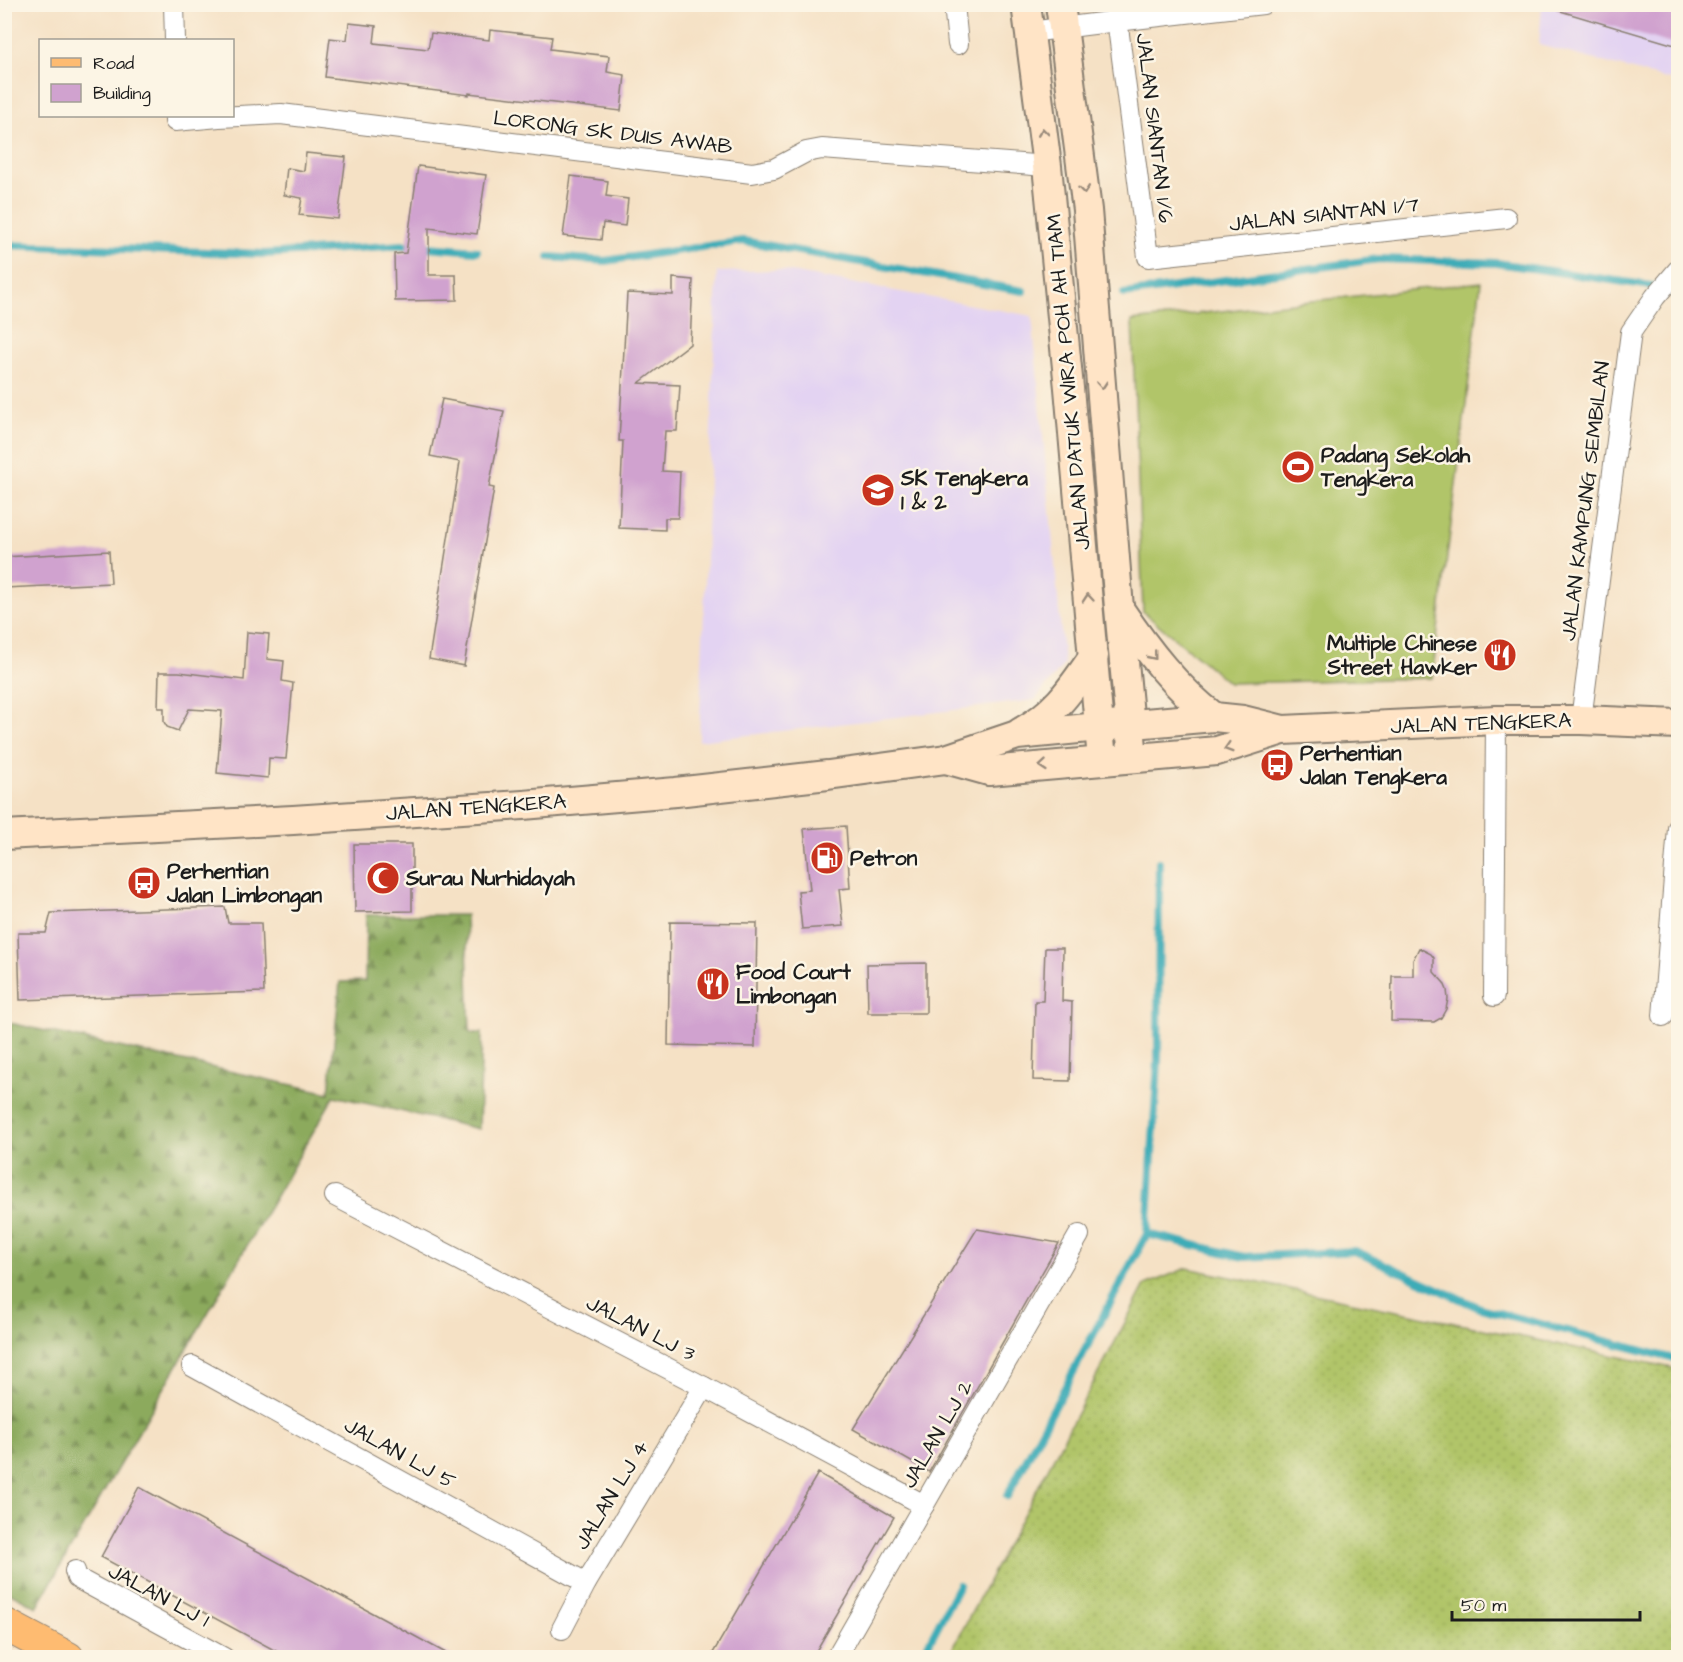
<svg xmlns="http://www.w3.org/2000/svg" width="1683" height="1662" viewBox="0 0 1683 1662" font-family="'Architects Daughter',sans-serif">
<defs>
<pattern id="grass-dots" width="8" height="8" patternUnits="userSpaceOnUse" patternTransform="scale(1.5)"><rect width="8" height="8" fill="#b1c569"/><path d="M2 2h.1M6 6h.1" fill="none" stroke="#98a95a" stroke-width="1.8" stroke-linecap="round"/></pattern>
<pattern id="forest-firs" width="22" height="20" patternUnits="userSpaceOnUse" patternTransform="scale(1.5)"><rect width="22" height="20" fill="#8caa5d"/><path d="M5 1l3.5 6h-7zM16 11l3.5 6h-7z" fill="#728a4c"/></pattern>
</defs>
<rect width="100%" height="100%" fill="#fcf5e5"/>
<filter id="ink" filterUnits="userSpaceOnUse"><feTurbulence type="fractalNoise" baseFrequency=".0167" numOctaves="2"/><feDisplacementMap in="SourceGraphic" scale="12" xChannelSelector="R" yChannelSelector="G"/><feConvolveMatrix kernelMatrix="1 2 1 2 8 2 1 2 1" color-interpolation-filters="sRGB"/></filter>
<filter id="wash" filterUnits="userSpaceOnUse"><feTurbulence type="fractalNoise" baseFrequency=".008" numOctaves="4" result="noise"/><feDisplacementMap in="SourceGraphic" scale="24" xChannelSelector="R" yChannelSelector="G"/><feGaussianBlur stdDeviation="1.35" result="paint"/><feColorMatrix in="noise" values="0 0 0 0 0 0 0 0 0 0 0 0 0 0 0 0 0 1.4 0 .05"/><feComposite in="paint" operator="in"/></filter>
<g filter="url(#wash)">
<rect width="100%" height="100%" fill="#f5e1c5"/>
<g fill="#e3d3f2">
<polygon points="1542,5 1678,5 1678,82 1539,45"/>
<polygon points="780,270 1032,316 1064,664 1035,700 699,741 717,272"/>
</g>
<polygon fill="url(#grass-dots)" stroke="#667042" stroke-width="1.5" points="1187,1268 1678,1369 1678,1657 948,1657 1145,1285"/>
<polygon fill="url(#forest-firs)" stroke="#54633c" stroke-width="1.5" points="366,915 466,915 470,1033 482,1033 479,1129 334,1096 37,1607 5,1590 5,1022 329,1093 340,982 365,981"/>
<polygon fill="#b1c569" stroke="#667042" stroke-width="1.5" points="1481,282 1432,678 1229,683 1143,612 1132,321"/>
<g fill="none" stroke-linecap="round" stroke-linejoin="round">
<g stroke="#3cacb7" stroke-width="8">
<polyline points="4,245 265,254 403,245 477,251"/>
<polyline points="549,257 605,261 743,241 1023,291"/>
<polyline points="1124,294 1379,259 1497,263 1678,290"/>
<polyline points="1147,1234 1244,1257 1355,1251 1480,1308 1678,1360"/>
<polyline points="1007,1496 1147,1234 1158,1061 1159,862"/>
<polyline points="921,1658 959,1585"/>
</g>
</g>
<g id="blocks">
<g fill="#d0a2cf">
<polygon points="1558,4 1678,4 1678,46 1557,10"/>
<polygon points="349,23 376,26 374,43 428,49 431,33 489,40 490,30 552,37 550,49 609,56 607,72 625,75 621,111 469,93 469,95 325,77 330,38 347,40"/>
<polygon points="306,153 346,157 338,219 299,215 302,198 284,195 287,168 304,171"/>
<polygon points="418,166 486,175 477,234 429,228 429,275 456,275 457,300 395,301 394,254 406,253"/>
<polygon points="571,176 608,181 606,196 628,199 625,226 603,223 601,240 563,236"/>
<polygon points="673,278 693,280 690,344 639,383 680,385 677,431 665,431 662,471 680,472 678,518 665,518 665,530 619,528 623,441 619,441 627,293 673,295"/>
<polygon points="442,399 504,411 489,487 494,488 464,666 429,659 460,462 430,456"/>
<polygon points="109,551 111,583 4,588 4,557"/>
<polygon points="247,632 269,634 267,659 284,661 282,681 293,683 286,759 269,758 268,778 217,773 222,711 189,709 178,731 167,727 164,722 164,708 158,708 159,672 179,672 244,680"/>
<polygon points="846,826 850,888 839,889 843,926 802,929 798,891 810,890 804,829"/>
<polygon points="354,844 412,844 412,911 355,912"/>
<polygon points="225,907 228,923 261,923 264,992 20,1000 18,933 46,933 51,913"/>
<polygon points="670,922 757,923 755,1047 668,1045"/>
<polygon points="1045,948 1063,948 1062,1001 1072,1002 1070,1081 1033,1080 1035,1001 1043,1001"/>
<polygon points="1419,948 1431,954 1434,958 1434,972 1444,983 1447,990 1448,999 1446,1009 1441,1018 1434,1022 1391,1021 1392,976 1413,976 1413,960"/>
<polygon points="926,963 926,1013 868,1013 867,964"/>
<polygon points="977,1229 1059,1243 929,1472 853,1429"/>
<polygon points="818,1473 894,1517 812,1658 710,1658"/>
<polygon points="139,1487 361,1607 455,1658 289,1658 101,1557"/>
</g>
</g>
</g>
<g filter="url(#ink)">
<use href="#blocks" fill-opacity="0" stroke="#887e70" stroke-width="1.5"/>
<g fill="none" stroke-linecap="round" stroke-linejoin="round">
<defs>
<g id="street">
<polyline points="174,4 175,40"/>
<polyline points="954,4 958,44"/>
<polyline points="1115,4 1148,257 1506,218"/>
<polyline points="1030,32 1117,21 1263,4"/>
<polyline points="175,116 175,121 219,117 281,114 752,173 774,169 806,152 822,149 1047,166"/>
<polyline points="1581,720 1631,332 1655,297 1678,270"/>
<polyline points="1494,996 1496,720"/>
<polyline points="1663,1016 1678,828"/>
<polyline points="335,1196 704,1387 924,1505"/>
<polyline points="192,1366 586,1583"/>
<polyline points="75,1571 77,1578 224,1658"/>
<polyline points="562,1629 586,1583 704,1387"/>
<polyline points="836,1658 1079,1235"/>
</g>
<g id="secondary">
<polyline points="1026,4 1047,166 1069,388 1102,760"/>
<polyline points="1060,4 1087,210 1119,608 1133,758"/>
<path d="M1120,610C1147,650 1176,688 1214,717"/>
<path d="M1021,732C1057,712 1071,689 1094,656"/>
<polyline points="946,759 989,771 1217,751 1283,730 1496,720 1581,720 1678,724"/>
<polyline points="4,835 293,820 523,805 676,792 828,775 946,759 1017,735 1099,727 1214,717 1243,720 1283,730"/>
</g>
<polyline id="primary" points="4,1624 68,1658"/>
</defs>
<use href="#street" stroke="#887e70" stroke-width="22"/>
<use href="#secondary" stroke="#887e70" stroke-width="32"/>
<use href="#primary" stroke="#887e70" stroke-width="34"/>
<use href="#street" stroke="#fff" stroke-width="20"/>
<use href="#secondary" stroke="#ffe4c6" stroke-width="28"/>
<use href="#primary" stroke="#febb71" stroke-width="32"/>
</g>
<defs><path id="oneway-chevron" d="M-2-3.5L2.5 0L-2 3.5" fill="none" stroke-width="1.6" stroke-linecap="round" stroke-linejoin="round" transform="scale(1.5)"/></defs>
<g stroke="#998a7a">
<use href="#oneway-chevron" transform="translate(1043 132) rotate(-97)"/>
<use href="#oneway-chevron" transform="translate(1084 190) rotate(83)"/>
<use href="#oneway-chevron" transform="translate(1102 385) rotate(85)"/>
<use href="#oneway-chevron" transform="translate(1088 598) rotate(-95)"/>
<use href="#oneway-chevron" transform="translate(1153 656) rotate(51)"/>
<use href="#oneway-chevron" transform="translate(1228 748) rotate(163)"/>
<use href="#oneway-chevron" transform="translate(1043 766) rotate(175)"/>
</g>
</g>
<defs>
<symbol id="stadium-disc" viewBox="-11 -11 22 22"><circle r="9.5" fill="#c8321e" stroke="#fcf5e5"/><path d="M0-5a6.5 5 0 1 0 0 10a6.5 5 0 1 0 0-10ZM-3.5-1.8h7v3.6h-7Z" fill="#fff"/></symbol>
<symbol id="school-disc" viewBox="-11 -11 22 22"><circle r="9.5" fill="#c8321e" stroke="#fcf5e5"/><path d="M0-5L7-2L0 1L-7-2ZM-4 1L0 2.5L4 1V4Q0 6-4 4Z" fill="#fff"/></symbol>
<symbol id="restaurant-disc" viewBox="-11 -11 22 22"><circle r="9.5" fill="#c8321e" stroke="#fcf5e5"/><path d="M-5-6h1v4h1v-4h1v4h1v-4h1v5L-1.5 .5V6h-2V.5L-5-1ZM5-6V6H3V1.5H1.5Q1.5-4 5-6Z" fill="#fff"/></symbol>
<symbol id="bus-disc" viewBox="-11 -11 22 22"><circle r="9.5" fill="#c8321e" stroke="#fcf5e5"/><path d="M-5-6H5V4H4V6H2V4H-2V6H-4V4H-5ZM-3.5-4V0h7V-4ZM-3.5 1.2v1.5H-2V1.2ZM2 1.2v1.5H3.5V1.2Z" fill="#fff"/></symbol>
<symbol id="fuel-disc" viewBox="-11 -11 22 22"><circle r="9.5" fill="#c8321e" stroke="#fcf5e5"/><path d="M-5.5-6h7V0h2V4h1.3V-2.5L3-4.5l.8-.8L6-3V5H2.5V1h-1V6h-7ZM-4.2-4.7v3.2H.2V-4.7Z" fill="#fff"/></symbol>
<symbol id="mosque-disc" viewBox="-11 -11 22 22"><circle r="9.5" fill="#c8321e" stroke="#fcf5e5"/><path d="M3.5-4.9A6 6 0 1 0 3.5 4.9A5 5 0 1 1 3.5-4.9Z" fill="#fff"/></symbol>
</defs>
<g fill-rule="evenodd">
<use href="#stadium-disc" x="1279" y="448" width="38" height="38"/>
<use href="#school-disc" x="859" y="471" width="38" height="38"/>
<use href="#restaurant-disc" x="1481" y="636" width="38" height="38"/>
<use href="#bus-disc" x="1258" y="746" width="38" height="38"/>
<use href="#fuel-disc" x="808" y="839" width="38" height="38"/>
<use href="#mosque-disc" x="364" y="859" width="38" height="38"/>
<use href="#bus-disc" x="125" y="864" width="38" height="38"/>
<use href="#restaurant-disc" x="694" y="965" width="38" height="38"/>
</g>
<g text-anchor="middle" stroke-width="5" stroke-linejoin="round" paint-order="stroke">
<g font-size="21" fill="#1c1c1c" stroke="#fcf5e5">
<text transform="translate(1155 128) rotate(83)" y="7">JALAN SIANTAN 1/6</text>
<text transform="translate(613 132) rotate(7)" y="7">LORONG SK DUIS AWAB</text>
<text transform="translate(1324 214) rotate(-6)" y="7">JALAN SIANTAN 1/7</text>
<text transform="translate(1068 382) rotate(-95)" y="7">JALAN DATUK WIRA POH AH TIAM</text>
<text transform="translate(1585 501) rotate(-83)" y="7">JALAN KAMPUNG SEMBILAN</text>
<text transform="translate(1481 723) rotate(-2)" y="7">JALAN TENGKERA</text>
<text transform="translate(476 807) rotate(-4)" y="7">JALAN TENGKERA</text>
<text transform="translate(641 1328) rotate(27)" y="7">JALAN LJ 3</text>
<text transform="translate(937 1434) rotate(-60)" y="7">JALAN LJ 2</text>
<text transform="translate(400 1453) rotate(29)" y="7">JALAN LJ 5</text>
<text transform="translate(611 1495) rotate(-59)" y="7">JALAN LJ 4</text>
<text transform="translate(159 1595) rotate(28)" y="7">JALAN LJ 1</text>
</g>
<g font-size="21" font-weight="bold" fill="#1c1c1c" stroke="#fcf5e5" text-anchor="start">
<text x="1321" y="462">Padang Sekolah<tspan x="1321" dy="24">Tengkera</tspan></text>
<text x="901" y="485">SK Tengkera<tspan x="901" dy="24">1 &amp; 2</tspan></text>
<text x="1477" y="650" text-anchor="end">Multiple Chinese<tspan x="1477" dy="24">Street Hawker</tspan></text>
<text x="1300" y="760">Perhentian<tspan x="1300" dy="24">Jalan Tengkera</tspan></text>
<text x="850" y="865">Petron</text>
<text x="167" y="878">Perhentian<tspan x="167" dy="24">Jalan Limbongan</tspan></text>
<text x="406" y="885">Surau Nurhidayah</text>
<text x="736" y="979">Food Court<tspan x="736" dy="24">Limbongan</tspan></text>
</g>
</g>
<rect width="1683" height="1662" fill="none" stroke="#fcf5e5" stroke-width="24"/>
<rect x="39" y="39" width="195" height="78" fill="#fcf5e5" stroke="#a29e95" stroke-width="1.5"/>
<rect x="51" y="58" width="30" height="9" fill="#febb71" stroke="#a29e95" stroke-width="1.5"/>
<text x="93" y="69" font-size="18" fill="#1c1c1c">Road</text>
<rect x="51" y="84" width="30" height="18" fill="#d0a2cf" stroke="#a29e95" stroke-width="1.5"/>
<text x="93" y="99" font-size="18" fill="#1c1c1c">Building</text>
<path d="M1452 1611v9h188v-9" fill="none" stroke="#1c1c1c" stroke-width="3"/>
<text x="1461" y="1611" font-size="18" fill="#1c1c1c" stroke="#fcf5e5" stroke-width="4.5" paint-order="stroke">50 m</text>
</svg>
